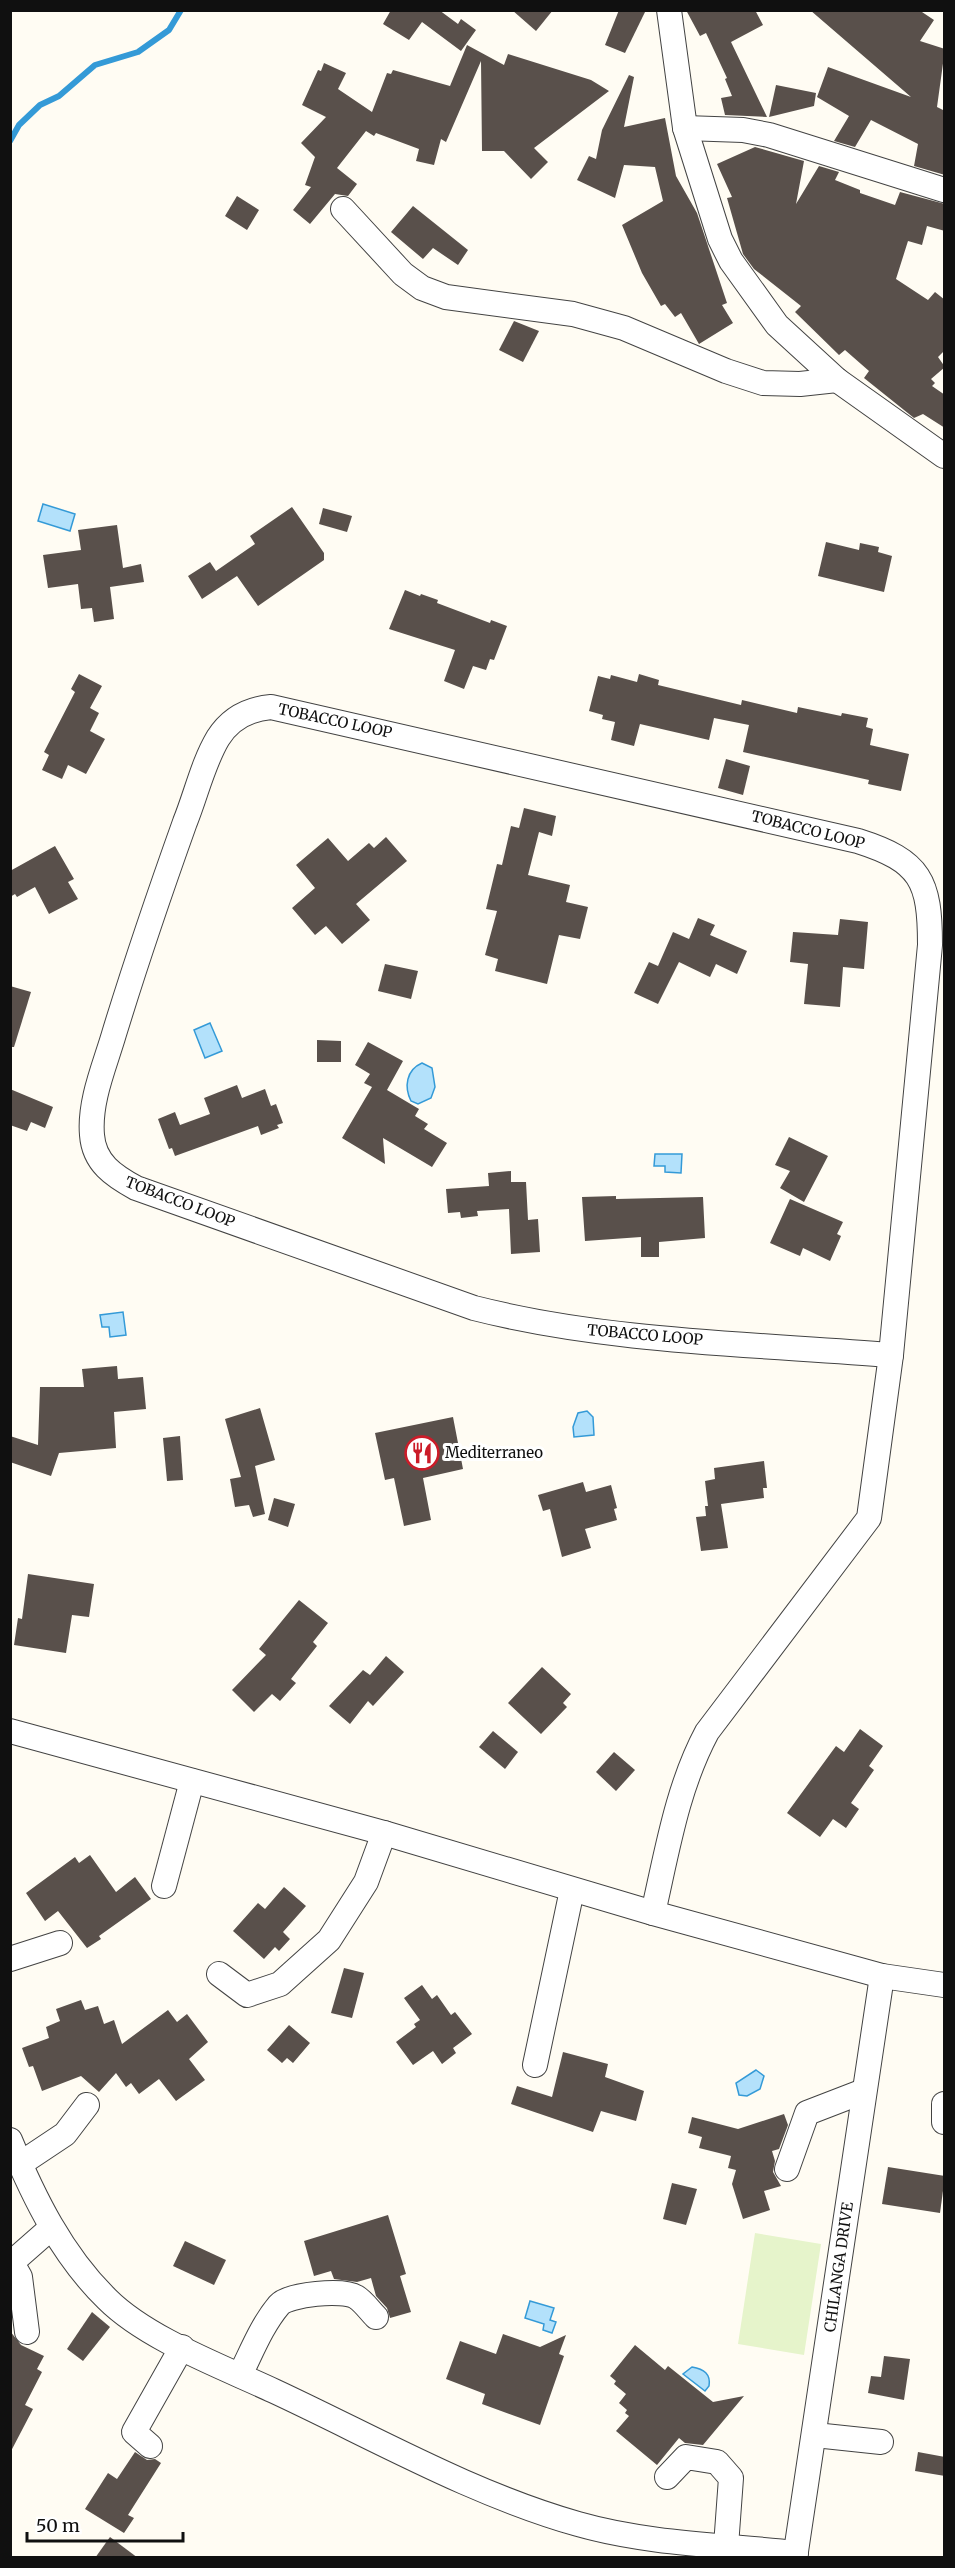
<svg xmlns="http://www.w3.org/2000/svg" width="955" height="2568" viewBox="0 0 955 2568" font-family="Merriweather,serif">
<rect width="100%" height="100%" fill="#fffcf3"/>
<polygon fill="#e6f4cb" points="755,2233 821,2244 804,2355 738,2344"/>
<g fill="#b3e1fb" stroke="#349ad7" stroke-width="1.5">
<polygon points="43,504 75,514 70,531 38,521"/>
<polygon points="210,1023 222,1051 205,1058 194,1030"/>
<path d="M422,1063L432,1068L435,1087L431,1098L418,1104L411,1101C404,1087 406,1070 422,1063Z"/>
<polygon points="655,1154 682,1154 681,1173 665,1172 665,1166 654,1166"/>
<polygon points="123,1312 126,1335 110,1337 109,1327 102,1327 100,1315"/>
<polygon points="587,1411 593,1417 594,1435 574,1437 573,1427 578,1413"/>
<polygon points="756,2070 764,2076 760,2089 747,2096 739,2095 736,2083"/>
<polygon points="530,2301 554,2308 550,2320 556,2322 552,2333 543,2330 544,2324 525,2318"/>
<path d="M692,2367C704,2369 711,2374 709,2386L705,2391L683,2374Z"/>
</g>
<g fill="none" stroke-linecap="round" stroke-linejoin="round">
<polyline stroke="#349ad7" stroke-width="6" points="10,141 19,125 40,105 59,96 95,65 138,52 169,30 181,10"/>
</g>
<g fill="#59504b">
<polygon points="391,10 439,10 458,24 461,19 476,30 461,51 422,22 409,40 383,24"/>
<polygon points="512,10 553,10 536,31"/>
<polygon points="619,10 646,10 625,53 605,45"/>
<polygon points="686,10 755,10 763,25 731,42 767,117 725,115 721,98 732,96 725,79 727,78 706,33 700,36"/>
<polygon points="810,10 919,10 934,20 920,41 945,49 937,107 945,111 945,175 914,166 918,144 871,120 855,147 834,141 849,116 817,97 828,67 911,97"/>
<polygon points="467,45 504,65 508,54 591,80 609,91 534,148 548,162 531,179 504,151 482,151 481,61 446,142 441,139 434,165 416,161 419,149 376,133 374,136 366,131 337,168 357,184 348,196 335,194 310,224 293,210 311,187 305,185 315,157 301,143 326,117 302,105 318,70 321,71 324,63 346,73 338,89 372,112 387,73 391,74 393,70 450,86"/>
<polygon points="629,75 634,77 624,127 665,118 676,176 697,213 727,303 722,305 733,323 699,344 681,313 675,317 665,304 661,306 642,273 622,225 663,201 655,167 624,165 615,198 577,180 589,156 596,159 602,130"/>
<polygon points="776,85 816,93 814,106 769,117"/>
<polygon points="755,147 804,161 796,204 819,166 839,172 835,180 860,190 860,193 895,205 900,192 945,204 945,231 927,226 922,245 908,241 896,279 928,300 935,292 945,300 945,350 938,357 945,367 931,379 935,383 932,386 945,395 945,428 923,414 914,418 864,378 869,371 845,350 839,355 795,312 801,306 754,269 743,254 727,198 732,197 717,164"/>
<polygon points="237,196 259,210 247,230 225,216"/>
<polygon points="413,206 468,250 458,265 433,248 423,259 391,232"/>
<polygon points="514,321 539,331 523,362 499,350"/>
<polygon points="292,507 324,553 324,560 258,606 237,576 202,599 188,576 210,562 216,571 255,544 250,536"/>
<polygon points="323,508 352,516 347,532 319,524"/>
<polygon points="117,525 123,568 141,564 144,582 110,587 114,619 94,622 92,608 81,609 78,584 48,588 43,555 81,550 78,530"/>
<polygon points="826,542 859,550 860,543 879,547 878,552 892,556 884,592 818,576"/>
<polygon points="405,590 420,596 421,594 438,600 437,603 490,623 491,620 507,626 494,660 490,659 486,670 473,666 464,689 444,681 455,650 389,629"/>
<polygon points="79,674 102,686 90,708 99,713 90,731 105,739 86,774 68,765 62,779 42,770 49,755 44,752 75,692 71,689"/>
<polygon points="639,674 659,680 658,685 741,705 742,700 797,713 798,707 841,716 842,713 868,718 866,727 873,729 870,745 909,754 901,791 868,784 869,780 743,752 749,725 714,718 709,740 640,724 634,746 611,740 615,722 602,719 603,715 589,711 598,676 610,679 611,675 637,682"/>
<polygon points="726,759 750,766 743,795 718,788"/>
<polygon points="524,808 556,816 552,836 539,832 528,875 570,885 566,902 588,907 580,939 559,935 547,984 495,971 498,959 485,955 497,911 486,909 497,864 502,865 511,826 519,828"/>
<polygon points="386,837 407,861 356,904 370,920 342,944 326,926 315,935 292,908 315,888 296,865 328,838 348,861 369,843 374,848"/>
<polygon points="55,846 74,879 68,882 78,899 49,914 35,887 17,897 15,894 10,897 10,871"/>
<polygon points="698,918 715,925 710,935 747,951 737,974 716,964 710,977 679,962 658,1004 634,993 649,962 658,966 673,932 689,939"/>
<polygon points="840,919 868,922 864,969 843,967 840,1007 804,1004 808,964 790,962 793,932 838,935"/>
<polygon points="385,964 418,971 411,999 378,991"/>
<polygon points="10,986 31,992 14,1047 10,1047"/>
<polygon points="317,1040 341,1041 341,1062 317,1062"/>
<polygon points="368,1042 403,1061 387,1090 419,1109 415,1116 428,1124 424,1129 447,1143 432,1167 383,1138 385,1164 342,1138 372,1087 364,1083 370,1074 355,1065"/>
<polygon points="237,1085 242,1098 265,1089 271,1106 276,1104 283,1123 277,1125 279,1128 261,1135 258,1126 175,1156 172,1148 169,1149 158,1119 175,1112 180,1125 210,1114 204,1098"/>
<polygon points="10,1089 53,1107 45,1128 31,1122 27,1131 10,1125"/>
<polygon points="789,1137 828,1156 804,1202 780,1188 790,1171 775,1165"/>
<polygon points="511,1171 511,1182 526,1182 528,1220 538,1219 540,1252 511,1254 509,1209 477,1211 478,1216 461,1218 460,1212 448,1213 446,1189 489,1186 488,1173"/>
<polygon points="616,1196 616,1199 703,1197 705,1238 659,1242 659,1257 641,1257 641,1237 585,1241 582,1197"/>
<polygon points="790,1199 843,1222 837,1234 841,1236 830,1261 803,1248 800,1256 770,1243"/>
<polygon points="117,1366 118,1379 143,1377 146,1409 114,1412 116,1448 59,1453 51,1476 10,1462 10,1436 38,1445 40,1387 84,1387 82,1369"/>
<polygon points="260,1408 275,1460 255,1466 265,1514 253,1517 249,1505 235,1507 230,1479 241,1477 225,1419"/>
<polygon points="453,1417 463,1469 423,1478 431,1520 404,1526 394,1478 385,1480 375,1433"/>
<polygon points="180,1436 183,1480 167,1481 163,1438"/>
<polygon points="764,1461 767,1488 763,1488 764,1498 721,1504 728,1548 701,1551 696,1517 706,1516 705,1506 708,1506 705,1481 715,1479 714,1468"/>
<polygon points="583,1482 586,1492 611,1485 617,1508 614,1509 617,1520 585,1529 591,1548 562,1557 550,1509 543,1511 538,1495"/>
<polygon points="274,1498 295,1504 288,1527 268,1520"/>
<polygon points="28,1574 94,1584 89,1617 72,1615 66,1653 14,1645 18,1618 22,1619"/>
<polygon points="299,1600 328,1623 313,1642 317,1646 291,1679 296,1683 280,1701 272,1694 254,1712 232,1690 266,1655 259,1649"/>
<polygon points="386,1656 404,1672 373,1706 368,1701 350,1724 329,1706 363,1670 370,1675"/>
<polygon points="542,1667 571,1694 563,1703 567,1707 541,1734 508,1703"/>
<polygon points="860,1729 883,1746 869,1766 874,1770 851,1803 859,1809 846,1828 833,1819 820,1837 787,1813 836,1746 844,1752"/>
<polygon points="493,1731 518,1752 505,1769 479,1747"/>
<polygon points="614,1752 635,1770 616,1791 596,1772"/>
<polygon points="90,1855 116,1892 135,1877 151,1899 99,1936 101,1939 87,1948 58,1911 45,1921 26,1893 75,1857 79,1863"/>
<polygon points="284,1887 306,1906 283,1932 290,1939 279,1951 275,1947 264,1959 233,1931 258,1903 265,1909"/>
<polygon points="344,1968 364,1973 352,2018 331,2013"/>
<polygon points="422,1985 432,1999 437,1995 451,2015 455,2012 472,2034 453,2048 456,2053 442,2064 433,2051 413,2065 396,2042 416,2027 414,2024 420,2020 404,1998"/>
<polygon points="81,2000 85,2010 98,2006 104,2024 114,2020 122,2044 168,2010 177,2022 187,2014 208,2042 189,2059 205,2080 176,2101 159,2079 139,2094 131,2083 126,2087 116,2073 99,2092 81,2076 42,2091 33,2066 29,2067 22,2048 49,2038 46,2027 60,2021 56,2009"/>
<polygon points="289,2025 310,2043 293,2063 287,2058 282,2063 267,2050"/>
<polygon points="563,2052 608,2064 605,2077 644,2091 636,2121 601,2111 593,2132 511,2104 517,2086 552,2097"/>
<polygon points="784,2114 788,2125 779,2149 772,2151 775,2161 773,2172 781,2186 764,2191 770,2210 743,2219 732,2184 736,2170 728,2168 731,2156 699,2148 702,2137 688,2133 692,2117 738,2129"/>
<polygon points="888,2167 945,2176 940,2213 882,2204"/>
<polygon points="672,2183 697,2189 686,2225 663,2219"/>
<polygon points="388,2215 406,2274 400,2276 411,2312 390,2318 387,2308 376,2296 371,2278 357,2282 334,2279 331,2271 314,2276 304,2241"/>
<polygon points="185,2241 226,2260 214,2285 173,2266"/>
<polygon points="92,2312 110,2327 83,2361 67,2349"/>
<polygon points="10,2331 21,2345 44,2356 37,2369 42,2372 25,2405 33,2409 10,2453"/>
<polygon points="503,2334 540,2347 566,2335 559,2354 564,2356 540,2425 482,2404 485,2394 446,2379 460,2341 496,2354"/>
<polygon points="635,2345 665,2370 668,2366 713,2402 744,2396 703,2445 685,2443 679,2438 657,2465 616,2431 629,2416 625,2413 627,2410 619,2403 626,2394 614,2384 616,2381 610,2376"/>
<polygon points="884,2356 910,2359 904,2400 868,2393 871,2376 881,2377"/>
<polygon points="135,2452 147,2460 155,2459 161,2463 128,2515 134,2518 124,2533 85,2509 108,2473 117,2479"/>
<polygon points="918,2452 945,2457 945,2476 915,2471"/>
<polygon points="110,2537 138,2558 95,2558"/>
</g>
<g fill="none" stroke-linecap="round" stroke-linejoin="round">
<defs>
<g id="minor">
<polyline points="669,10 685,128 720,239 731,261 777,325 837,380 944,456"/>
<polyline points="685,128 743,130 769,135 944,190"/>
<polyline points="343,209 403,274 422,288 446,297 573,314 624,328 726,371 763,383 800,384 837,380"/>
<path d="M271,707L858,841C921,861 930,881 930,945L891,1355C754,1344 607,1342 474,1308L136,1188C114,1176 94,1163 92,1135C89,1101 105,1065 114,1034C136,962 160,892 185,822C196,795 203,763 218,738C230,719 249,709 271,707Z"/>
<polyline points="10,1731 384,1833 653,1913 882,1976 944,1985"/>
<polyline points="164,1886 192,1781"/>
<path d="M653,1913C667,1852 677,1788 707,1732L869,1518L891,1355"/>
<polyline points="10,1959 60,1943"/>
<polyline points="219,1974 247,1995 280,1984 329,1940 366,1882 384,1833"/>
<polyline points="535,2065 572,1890"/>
<polyline points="944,2104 944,2122"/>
<path d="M10,2140C34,2198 62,2255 107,2299C147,2339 223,2367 274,2391C373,2437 472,2494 578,2524C648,2544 724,2545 796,2553"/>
<polyline points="20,2164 65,2134 87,2105"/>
<polyline points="787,2169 807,2113 864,2091"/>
<polyline points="12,2263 20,2277 27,2332"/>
<polyline points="10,2264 51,2228"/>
<path d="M240,2375C252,2351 262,2325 279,2305C289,2294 343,2289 356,2297C363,2301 370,2311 376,2317"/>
<polyline points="815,2435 881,2442"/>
<polyline points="150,2446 134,2432 182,2347"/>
<polyline points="667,2477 686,2457 717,2462 731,2478 726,2546"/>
<polyline points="795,2558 882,1976"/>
</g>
</defs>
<use href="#minor" stroke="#434343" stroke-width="26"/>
<use href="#minor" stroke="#fff" stroke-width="24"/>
</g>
<defs>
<symbol id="restaurant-ring" viewBox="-11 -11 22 22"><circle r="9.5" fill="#fff" stroke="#cb1c29" stroke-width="1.5"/><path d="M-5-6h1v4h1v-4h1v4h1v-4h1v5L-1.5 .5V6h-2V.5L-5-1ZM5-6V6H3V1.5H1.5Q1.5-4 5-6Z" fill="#cb1c29"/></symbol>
</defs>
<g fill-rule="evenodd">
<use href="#restaurant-ring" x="403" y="1434" width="38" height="38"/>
</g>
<g text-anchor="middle" stroke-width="6" stroke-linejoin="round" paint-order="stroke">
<g font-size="15" fill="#101010" stroke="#fff">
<text transform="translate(335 721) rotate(12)" y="5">TOBACCO LOOP</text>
<text transform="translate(808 830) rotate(14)" y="5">TOBACCO LOOP</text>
<text transform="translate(180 1202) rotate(21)" y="5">TOBACCO LOOP</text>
<text transform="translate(645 1335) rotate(5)" y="5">TOBACCO LOOP</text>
<text transform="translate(839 2267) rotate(-82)" y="5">CHILANGA DRIVE</text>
</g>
<g font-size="15" fill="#101010" stroke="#fff" text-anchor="start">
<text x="445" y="1458">Mediterraneo</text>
</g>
</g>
<rect width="955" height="2568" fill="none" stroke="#101010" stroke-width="24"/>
<path d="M27 2532v9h156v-9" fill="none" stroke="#101010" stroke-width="3"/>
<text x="36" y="2532" font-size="18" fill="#101010" stroke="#ffffff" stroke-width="4.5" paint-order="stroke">50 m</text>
</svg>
